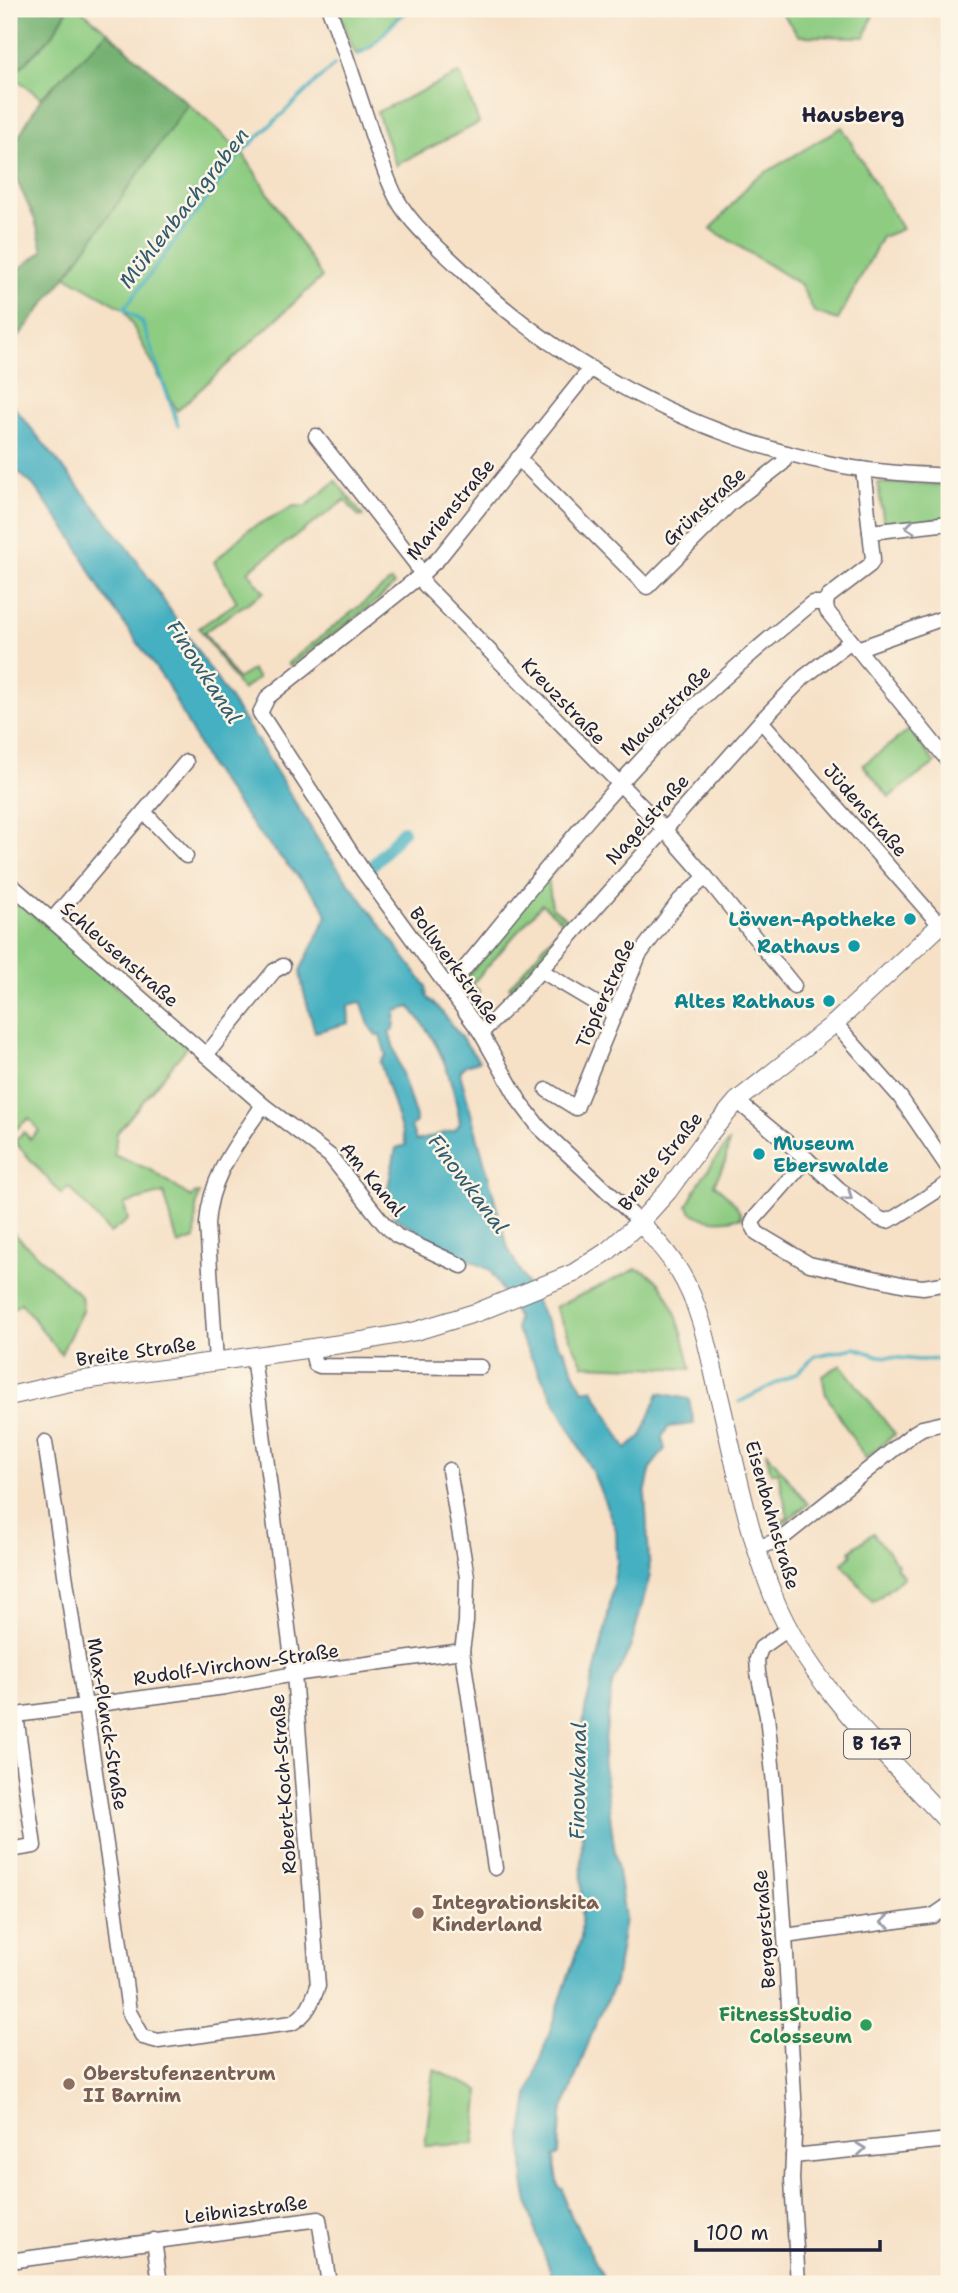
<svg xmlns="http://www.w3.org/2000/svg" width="958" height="2293" viewBox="0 0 958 2293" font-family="'Shantell Sans',sans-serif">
<rect width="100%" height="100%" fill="#fcf5e5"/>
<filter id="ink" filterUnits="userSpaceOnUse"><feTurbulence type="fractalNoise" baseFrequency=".0143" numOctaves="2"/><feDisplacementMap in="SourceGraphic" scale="14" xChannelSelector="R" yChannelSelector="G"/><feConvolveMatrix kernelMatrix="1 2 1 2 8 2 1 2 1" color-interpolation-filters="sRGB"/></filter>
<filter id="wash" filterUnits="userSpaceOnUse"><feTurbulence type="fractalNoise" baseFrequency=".00686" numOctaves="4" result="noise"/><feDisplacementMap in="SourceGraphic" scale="28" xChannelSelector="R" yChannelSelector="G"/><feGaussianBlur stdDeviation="1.57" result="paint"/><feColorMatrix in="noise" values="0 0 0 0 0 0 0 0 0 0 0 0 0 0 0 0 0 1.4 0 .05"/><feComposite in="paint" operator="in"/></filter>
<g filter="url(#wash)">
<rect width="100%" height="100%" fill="#f6e1c7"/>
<g fill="#8ecc82" stroke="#58775e" stroke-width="2">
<polygon points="68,9 80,9 108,32 41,98 9,73 9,70 20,68 52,36"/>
<polygon points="338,9 411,9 396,18 371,48 355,53"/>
<polygon points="779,9 875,9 865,37 799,36"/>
<polygon points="460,73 479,123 396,165 377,112"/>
<polygon points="188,104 242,152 322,277 177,411 124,309 66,276"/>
<polygon points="842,127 902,229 882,237 838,320 814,312 801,285 711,229 753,180"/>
<polygon points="336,481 363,516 359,517 345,500 248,571 264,592 204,632 237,679 252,670 258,678 242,690 199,628 237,602 214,562 249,529 294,506 306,506"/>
<polygon points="878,483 949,485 949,518 884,525"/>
<polygon points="391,581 394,585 379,599 291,666 288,663"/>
<polygon points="909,730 935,763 889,797 863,765"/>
<polygon points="554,868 556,869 548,878 552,907 570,921 587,900 590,902 514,991 509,987 564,923 542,904 472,984 479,991 474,997 493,1016 487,1020 463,986 463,982"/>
<polygon points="9,894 187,1047 117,1133 114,1155 151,1170 192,1198 194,1194 199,1193 196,1208 195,1239 178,1245 164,1193 124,1204 128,1220 110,1233 69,1187 61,1194 14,1141 24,1132 30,1139 39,1131 29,1118 9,1135"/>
<path d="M729,1141L725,1162L714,1184C726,1194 736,1202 742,1217C724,1222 699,1224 687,1206L700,1181Z"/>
<polygon points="9,1229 81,1296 83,1309 61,1354 21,1303 9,1312"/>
<path d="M636,1269C672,1274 684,1341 691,1369L583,1365L555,1307Z"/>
<polygon points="841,1365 895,1434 865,1458 826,1395 822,1375"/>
<polygon points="766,1451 808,1504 781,1525 780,1520 788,1517 778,1472 771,1473"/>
<polygon points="873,1533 898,1565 896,1567 904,1577 873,1602 842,1563 852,1554 850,1551"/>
<polygon points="434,2070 480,2090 474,2144 425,2146"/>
</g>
<g fill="#72b070" stroke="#4a6956" stroke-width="2">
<polygon points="9,9 68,9 52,36 20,68 9,70"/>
<polygon points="108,32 188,104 66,276 9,349 9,272 16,271 43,251 35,220 9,163 9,153 41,98"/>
</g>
<path fill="#44b0c1" stroke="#33697e" stroke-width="2" fill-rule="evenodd" d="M9,401L129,549L254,735L323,848L426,986L427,997L439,1008L479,1061L464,1066L460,1073L508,1248L560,1348L564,1350L583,1391L593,1389L626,1449L641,1437L659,1393L689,1399L694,1424L668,1427L662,1437L665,1449L651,1467L645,1494L650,1575L631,1646L612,1685L603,1757L613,1839L625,1918L615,1983L596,2023L561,2116L559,2154L554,2156L559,2188L563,2189L566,2206L607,2284H556L537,2237L529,2208L524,2182L522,2135L528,2096L581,1938L582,1830L580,1752L585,1710L606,1626L617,1563L616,1530L593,1473L516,1329L517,1317L490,1270L419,1234L420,1232L395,1218L386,1197L396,1148L406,1145L380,1062L386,1055L380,1035L376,1036L369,1025L362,1003L359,1002L348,1006L349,1023L315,1032L303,989L300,971L327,916L322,903L257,831L210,767L167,684L101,591L73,539L33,485L9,464ZM410,1007C441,1044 452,1075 460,1123L455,1130L416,1141L411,1126L416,1122V1118L389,1032L394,1030L396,1011Z"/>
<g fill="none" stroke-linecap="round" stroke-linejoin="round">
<g stroke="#44b0c1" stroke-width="3.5">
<path d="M357,55C381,43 388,23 411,9"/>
<polyline points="178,425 142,322 124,309 242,152 334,65"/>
<polyline points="739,1402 797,1373 815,1356 824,1354 855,1348 879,1356 919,1360 949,1359"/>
</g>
<polyline stroke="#44b0c1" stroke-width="12" points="372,866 403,831"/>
</g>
</g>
<g filter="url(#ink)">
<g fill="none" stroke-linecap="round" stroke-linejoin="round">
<defs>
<g id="minor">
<path d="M329,9C343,45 355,82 367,119C376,146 384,174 397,199C412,226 439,248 461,269C558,365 695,435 828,463C867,472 909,474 949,476"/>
<polyline points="591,368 439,558 421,575 268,697 260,713 363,871 481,1033 520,1102 539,1127 640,1222"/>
<polyline points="316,436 416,564 425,585 664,829 706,877 794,986"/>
<polyline points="518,458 647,587 730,504 783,463 787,453"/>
<polyline points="870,532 949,523"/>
<polyline points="826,603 827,611 949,762"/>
<polyline points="826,603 828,597 870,565 873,559 863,469"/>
<polyline points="857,649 949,616"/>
<polyline points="761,721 940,925"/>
<polyline points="144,812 186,856"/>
<polyline points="9,883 263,1105 330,1156 384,1224 397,1236 462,1266"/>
<polyline points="52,920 186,762"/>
<polyline points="540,970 614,1014"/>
<path d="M448,986L461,973C535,883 608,790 692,708C730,671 771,637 812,603H826"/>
<polyline points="835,1023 900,1097 949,1169"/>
<polyline points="481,1033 514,1000 761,721 804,677 851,641"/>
<polyline points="206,1055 274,971 283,966"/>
<polyline points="547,1090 576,1108 639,955 680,900 706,877"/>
<polyline points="737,1101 807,1159 839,1189 880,1219 887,1221 896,1217 949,1183"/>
<polyline points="807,1159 754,1219 752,1224 757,1233 809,1264 906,1285 923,1287 949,1283"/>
<polyline points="311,1348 315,1364 320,1366 481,1367"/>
<path d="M216,1361L207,1224C210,1175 237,1144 263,1105"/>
<path d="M45,1442L112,1884L129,2012L143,2037L158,2041L292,2023C307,2015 312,2002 318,1986L294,1674L253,1356"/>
<polyline points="449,1470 467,1577 466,1622 462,1651 495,1868"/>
<polyline points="758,1547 780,1540 914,1433 922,1428 949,1422"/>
<polyline points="788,1629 761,1648 757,1659 758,1673 767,1716 774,1784 785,1936 795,2115 792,2179 798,2284"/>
<polyline points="9,1716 225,1687 294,1674 462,1651"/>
<polyline points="9,1850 34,1846 16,1715"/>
<polyline points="785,1936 933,1916 949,1905"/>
<polyline points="793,2156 949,2140"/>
<polyline points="154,2240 160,2284"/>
<polyline points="9,2261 319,2219 329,2284"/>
</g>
<g id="major">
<path d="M640,1222C654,1238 668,1253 679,1271C701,1307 708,1347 717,1387C734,1456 747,1532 774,1598C809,1684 887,1756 949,1823"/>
<polyline points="9,1396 70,1382 362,1341 416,1331 478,1312 574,1273 608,1251 640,1222 668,1191 710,1133 737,1101 835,1023 949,917"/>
</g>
</defs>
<use href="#minor" stroke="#6c656c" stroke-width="17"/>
<use href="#major" stroke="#6c656c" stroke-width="20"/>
<use href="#minor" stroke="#fff" stroke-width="14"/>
<use href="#major" stroke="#fff" stroke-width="18"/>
</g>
<defs><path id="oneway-chevron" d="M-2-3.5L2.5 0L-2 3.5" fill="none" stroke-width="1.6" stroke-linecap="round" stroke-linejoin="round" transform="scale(1.75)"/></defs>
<g stroke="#9c9ca7">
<use href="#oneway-chevron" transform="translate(910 527) rotate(174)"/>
<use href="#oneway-chevron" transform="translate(848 1196) rotate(36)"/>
<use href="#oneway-chevron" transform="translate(885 1922) rotate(172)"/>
<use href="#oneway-chevron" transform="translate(861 2149) rotate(-6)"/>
</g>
</g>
<g fill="#0f9aa8" stroke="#fcf5e5" stroke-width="2.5">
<circle cx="910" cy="919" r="7"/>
<circle cx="854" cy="946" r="7"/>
<circle cx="829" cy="1001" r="7"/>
<circle cx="759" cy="1154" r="7"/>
</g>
<g fill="#8d6e63" stroke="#fcf5e5" stroke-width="2.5">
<circle cx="418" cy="1913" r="7"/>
<circle cx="69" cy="2084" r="7"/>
</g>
<circle fill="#2e9e5b" stroke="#fcf5e5" stroke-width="2.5" cx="866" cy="2025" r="7"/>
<g text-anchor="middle" stroke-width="5" stroke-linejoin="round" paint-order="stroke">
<rect fill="#fcf5e5" stroke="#63616e" stroke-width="2" x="844" y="1729.5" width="66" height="29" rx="5"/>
<g font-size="18" font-weight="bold" fill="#22223b">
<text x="877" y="1750">B 167</text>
</g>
<g font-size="19" fill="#22223b" stroke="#fcf5e5">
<text transform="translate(704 506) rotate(-43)" y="7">Grünstraße</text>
<text transform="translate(450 509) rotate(-50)" y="7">Marienstraße</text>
<text transform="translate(564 701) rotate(46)" y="7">Kreuzstraße</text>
<text transform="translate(665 710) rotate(-45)" y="7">Mauerstraße</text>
<text transform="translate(866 810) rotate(49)" y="7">Jüdenstraße</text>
<text transform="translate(647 819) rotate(-48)" y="7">Nagelstraße</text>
<text transform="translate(120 954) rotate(41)" y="7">Schleusenstraße</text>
<text transform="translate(455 965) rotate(54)" y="7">Bollwerkstraße</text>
<text transform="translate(605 993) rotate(-66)" y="7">Töpferstraße</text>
<text transform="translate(660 1161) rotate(-51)" y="7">Breite Straße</text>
<text transform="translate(373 1179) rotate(50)" y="7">Am Kanal</text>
<text transform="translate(136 1351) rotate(-8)" y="7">Breite Straße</text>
<text transform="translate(773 1515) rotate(74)" y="7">Eisenbahnstraße</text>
<text transform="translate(236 1664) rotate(-8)" y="7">Rudolf-Virchow-Straße</text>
<text transform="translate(108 1724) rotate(81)" y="7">Max-Planck-Straße</text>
<text transform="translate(283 1784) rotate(-94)" y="7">Robert-Koch-Straße</text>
<text transform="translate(764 1929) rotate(-94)" y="7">Bergerstraße</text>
<text transform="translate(246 2209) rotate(-7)" y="7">Leibnizstraße</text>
</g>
<g font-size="19" font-weight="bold" fill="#0d838f" stroke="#fcf5e5" text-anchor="end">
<text x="896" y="926">Löwen-Apotheke</text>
<text x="840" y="953">Rathaus</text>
<text x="815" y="1008">Altes Rathaus</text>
<text x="773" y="1150" text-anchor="start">Museum<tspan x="773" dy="22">Eberswalde</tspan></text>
</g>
<g font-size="19" font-weight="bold" fill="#785e54" stroke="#fcf5e5" text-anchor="start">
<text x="432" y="1909">Integrationskita<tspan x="432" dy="22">Kinderland</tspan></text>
<text x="83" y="2080">Oberstufenzentrum<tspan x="83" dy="22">II Barnim</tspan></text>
</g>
<g font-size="19" font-weight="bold" fill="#27864d" stroke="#fcf5e5" text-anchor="end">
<text x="852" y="2021">FitnessStudio<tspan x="852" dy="22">Colosseum</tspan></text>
</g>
<g font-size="21" font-weight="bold" fill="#22223b" stroke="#fcf5e5">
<text x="853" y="122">Hausberg</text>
</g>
<g font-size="21" font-style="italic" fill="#305b71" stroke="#fcf5e5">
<text transform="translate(184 208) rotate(-52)" y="7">Mühlenbachgraben</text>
<text transform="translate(204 672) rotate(57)" y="7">Finowkanal</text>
<text transform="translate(468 1184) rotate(53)" y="7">Finowkanal</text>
<text transform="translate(578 1781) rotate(-89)" y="7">Finowkanal</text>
</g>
</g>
<rect width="958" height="2293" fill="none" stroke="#fcf5e5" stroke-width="35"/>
<path d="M696 2240v10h184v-10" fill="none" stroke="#22223b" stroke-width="3.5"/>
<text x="706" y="2240" font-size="21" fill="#22223b" stroke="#fcf5e5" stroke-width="5" paint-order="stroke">100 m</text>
</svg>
